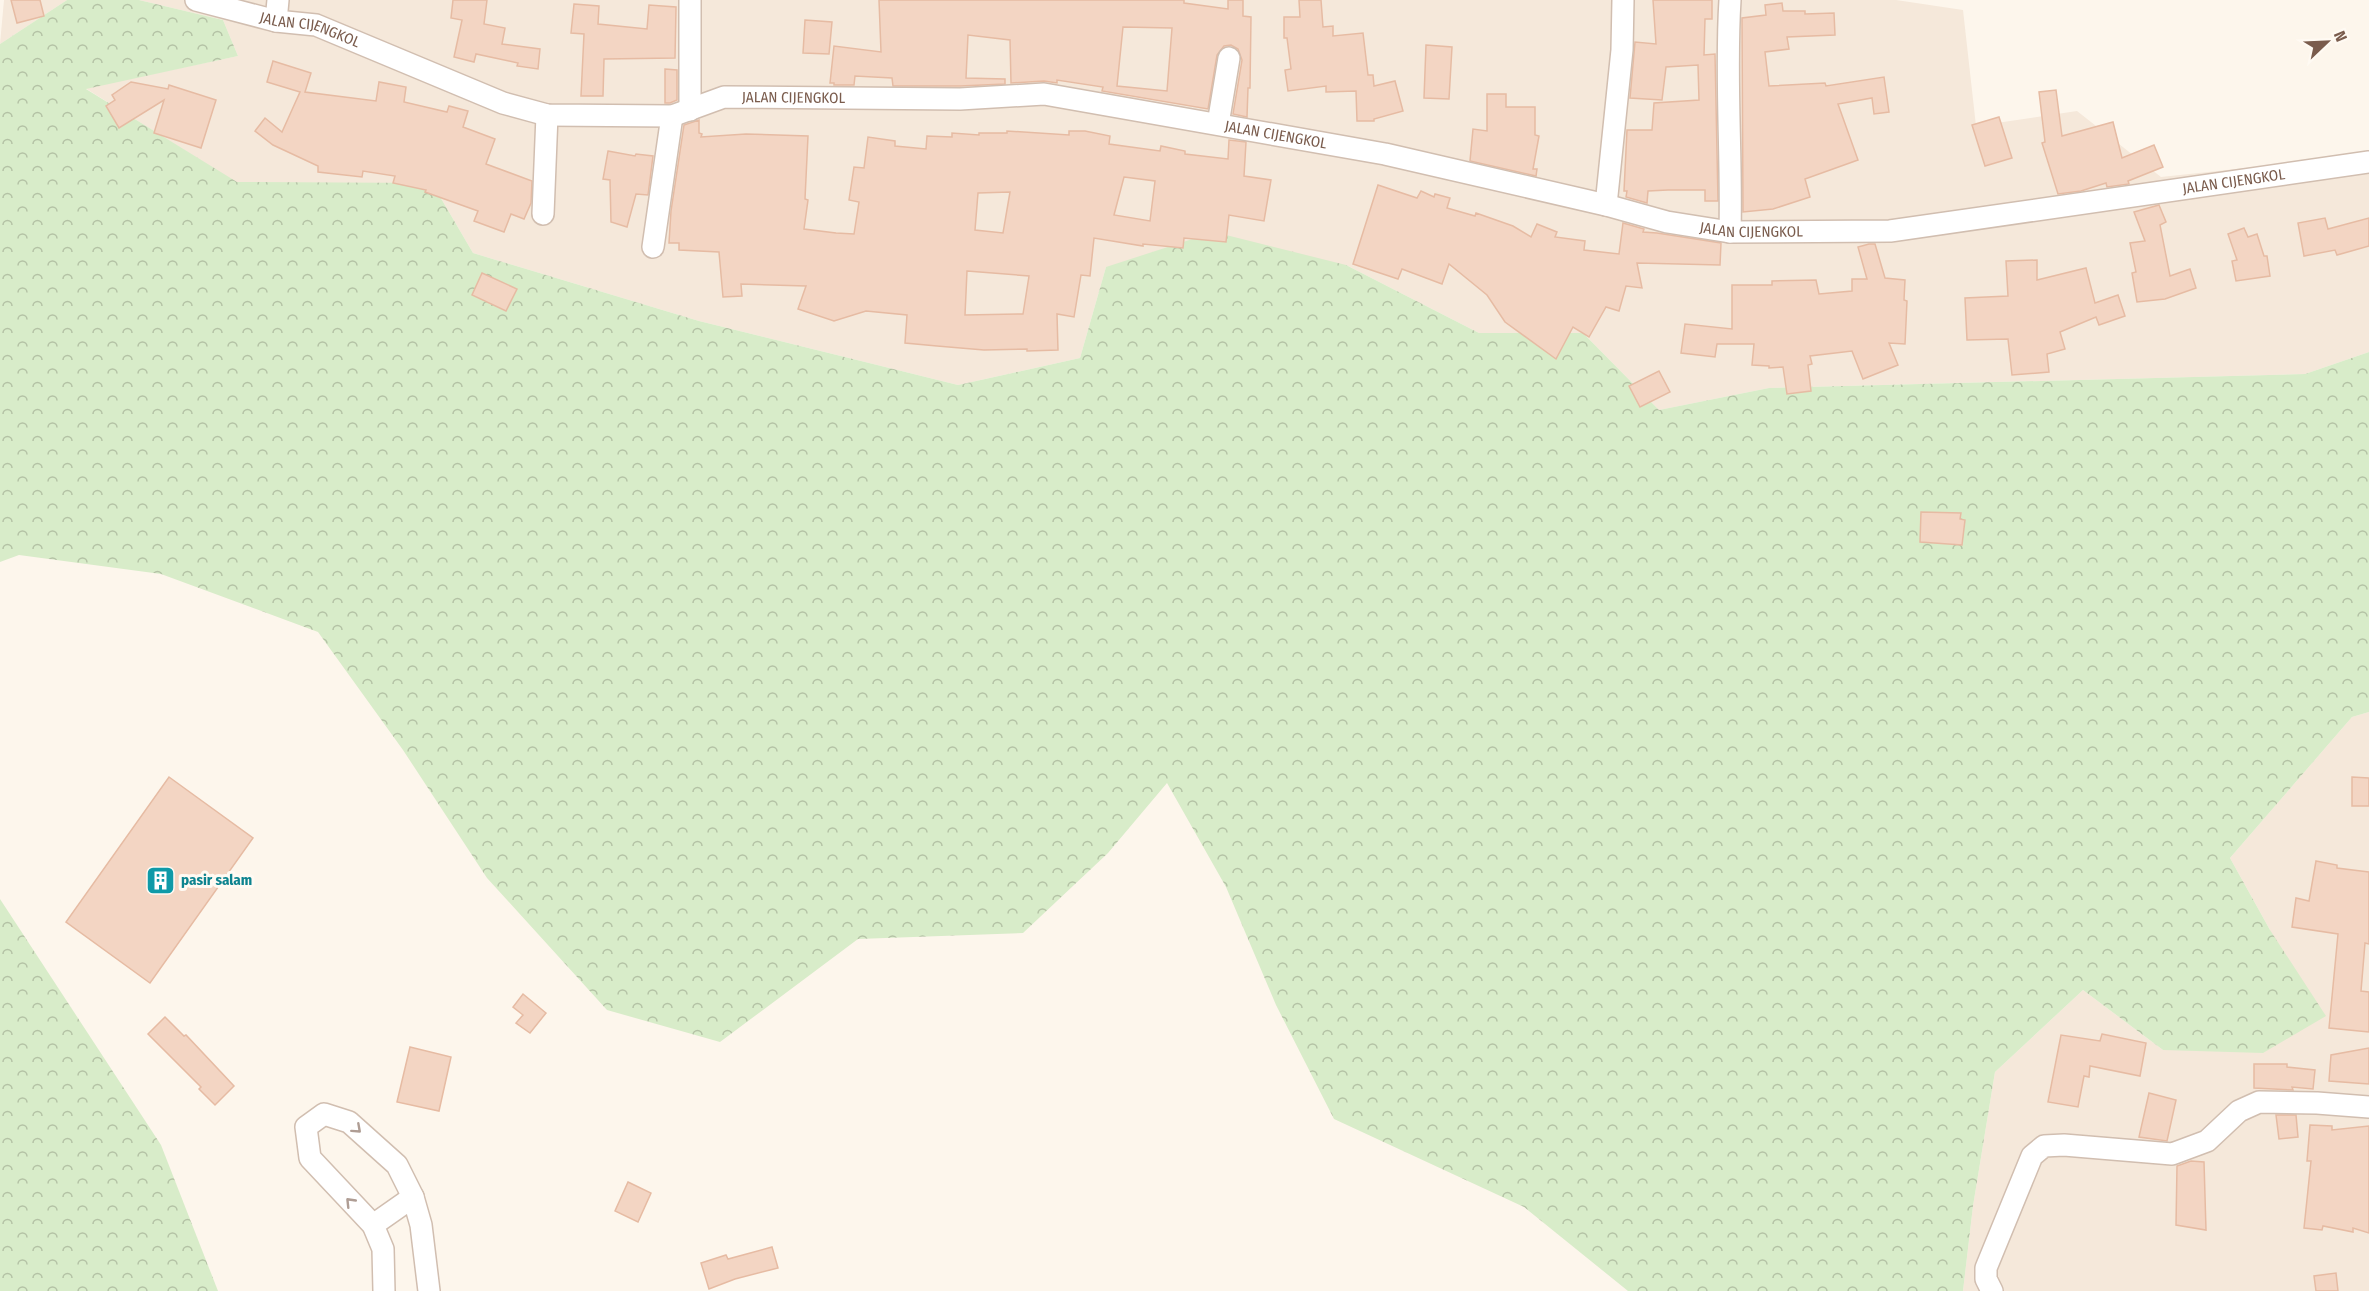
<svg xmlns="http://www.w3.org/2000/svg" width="2369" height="1291" viewBox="0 0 2369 1291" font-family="'Fira Sans Condensed',sans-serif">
<defs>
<pattern id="forest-crowns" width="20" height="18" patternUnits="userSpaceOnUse" patternTransform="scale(1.5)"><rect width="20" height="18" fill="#d8ecc9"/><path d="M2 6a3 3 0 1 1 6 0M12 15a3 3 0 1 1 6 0" fill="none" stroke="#b4c2a5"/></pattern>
</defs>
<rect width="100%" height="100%" fill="#fdf6ec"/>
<g fill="#f5e8da">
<polygon points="4,0 67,0 0,44"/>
<polygon points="139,0 1896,0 1963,10 1976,126 2077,111 2161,177 2369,155 2369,352 2305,374 1769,388 1659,410 1583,333 1479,333 1346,265 1106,267 1080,358 958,385 699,321 473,253 432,183 237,183 85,88 238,56 223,20"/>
<polygon points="2369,712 2369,1291 1963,1291 1973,1206 1995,1072 2083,990 2163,1050 2270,930 2230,858 2352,717"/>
</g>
<g fill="url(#forest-crowns)">
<polygon points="67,0 139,0 223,20 238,56 86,89 237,182 432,183 473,253 699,321 958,385 1080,358 1106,267 1214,232 1346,265 1479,333 1583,333 1659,410 1769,388 2305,374 2369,352 2369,712 2352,717 2230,858 2270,930 2326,1016 2263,1053 2163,1050 2083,990 1995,1072 1973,1206 1963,1291 1628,1291 1524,1207 1334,1119 1276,1005 1226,887 1167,783 1108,853 1023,933 858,939 720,1042 607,1010 487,878 403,750 318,632 161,574 19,555 0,562 0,44"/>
<polygon points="0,899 161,1145 218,1291 0,1291"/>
</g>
<g fill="#f3d5c3" stroke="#e6bba3" stroke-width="1.5" fill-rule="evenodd">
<polygon points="11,0 40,0 44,16 17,23"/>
<polygon points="453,0 487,0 484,24 505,28 502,44 540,49 538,69 517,66 518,63 476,54 474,62 454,57 462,20 451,18"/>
<path d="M879,0H1184V3L1228,9V0H1243V16L1251,17L1250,88H1248L1247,117L1233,114L1242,60L1238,49L1231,45L1224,46L1217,55L1208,109L1102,91L1103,87L1057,80V83L1044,81L1011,83L1010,40L968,35L966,78L1005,79V84L960,86H893L892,78L855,76L854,85H834V83H830L834,46L881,52ZM1123,27L1172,28L1167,91L1117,86Z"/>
<polygon points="1299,0 1321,0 1323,27 1333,26 1333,36 1363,33 1368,75 1373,75 1374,86 1395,81 1403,111 1374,119 1374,121 1357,121 1356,91 1326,92 1326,86 1288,91 1285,70 1291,69 1287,38 1284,38 1284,17 1300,17"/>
<polygon points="1653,0 1712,0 1712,19 1705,19 1704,55 1715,54 1718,201 1705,201 1705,190 1668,190 1648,191 1647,203 1626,197 1627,191 1624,191 1627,130 1652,130 1654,103 1699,100 1698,65 1666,67 1662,100 1630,98 1635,42 1656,44"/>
<polygon points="1782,3 1783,11 1805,11 1805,14 1834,13 1835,35 1787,37 1789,49 1765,52 1769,86 1825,83 1826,86 1884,77 1889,112 1874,114 1872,98 1838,104 1858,160 1805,179 1810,197 1773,209 1743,212 1742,18 1766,15 1765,5"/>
<polygon points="574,4 599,6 598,24 647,29 649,5 676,7 675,58 604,59 603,96 581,96 584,34 571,33"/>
<polygon points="805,20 832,22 829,54 803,53"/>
<polygon points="1426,45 1452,47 1449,99 1424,98"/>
<polygon points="273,61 311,73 305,92 376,101 379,82 406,87 404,102 447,112 449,106 468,111 463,127 495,139 486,164 532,181 531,203 524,219 511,214 504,232 474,221 478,211 425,192 426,190 393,183 395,176 363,171 362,177 318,172 318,166 273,145 255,131 265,118 282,132 300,92 267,82"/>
<polygon points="665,69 677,70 677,100 670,103 665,103"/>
<polygon points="131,82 168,89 169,85 216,100 201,148 154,133 164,100 119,128 106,106 115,100 112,95"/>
<polygon points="2056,90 2062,136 2113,122 2122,158 2154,145 2163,167 2128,181 2129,184 2107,187 2106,183 2081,191 2058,194 2042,143 2045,142 2039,92"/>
<polygon points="1487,94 1506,94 1506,107 1535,107 1535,135 1539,136 1533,169 1537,169 1536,176 1470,161 1473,129 1487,131"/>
<polygon points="1999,117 2012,158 1985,166 1972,125"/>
<path d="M699,120V133L702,134L701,137L746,134L808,136L805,199L808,200L804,229L836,233L854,234L859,202L849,200L854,167L864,168L868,137L895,141V146L926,149L927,136L952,137V133L979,135V133H1007V131L1069,135V131H1085L1110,136L1109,144L1160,151L1161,146L1185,151V154L1228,159L1229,140L1246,142L1244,176L1271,180L1264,221L1229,215L1226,242L1184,238L1183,248L1143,244V246L1094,238L1090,276L1081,275L1074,317L1057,314L1058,350L1027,351V349L984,350L937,346L905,343L907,315L866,311L834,321L798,309L806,286L741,284L742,296L723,297L719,252L679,250V243H669L671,211L684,125ZM1124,177L1155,181L1150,221L1114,215ZM1010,192L1003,233L975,230L978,193ZM967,271L1029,276L1023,314L965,315Z"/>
<polygon points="608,151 635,156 636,154 653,156 648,195 636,194 627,227 611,222 610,180 603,179"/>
<polygon points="1378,185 1417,198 1421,191 1434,197 1435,194 1450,198 1447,208 1475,216 1476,213 1513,226 1531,237 1537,224 1557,232 1555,237 1585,241 1584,250 1619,254 1623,223 1644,229 1643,232 1657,233 1721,243 1720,265 1637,263 1642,288 1626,286 1619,311 1606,307 1589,337 1573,327 1556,359 1505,322 1487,295 1449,264 1442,284 1402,269 1398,279 1353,264"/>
<polygon points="2159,205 2166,222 2160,225 2170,276 2190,269 2196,288 2165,299 2137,302 2132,273 2136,272 2130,243 2145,241 2134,212"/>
<polygon points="2325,218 2328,229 2369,218 2369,246 2337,255 2335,250 2304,256 2298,223"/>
<polygon points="2244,228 2248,237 2257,234 2264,256 2267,256 2270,276 2236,281 2232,261 2237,260 2228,234"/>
<polygon points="1869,244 1875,244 1885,278 1905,280 1904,300 1907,301 1905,344 1889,343 1898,365 1863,379 1852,351 1810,356 1812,364 1808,365 1811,391 1787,394 1783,367 1769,368 1769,366 1752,365 1754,344 1717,344 1715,357 1681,353 1685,324 1732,329 1732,285 1772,285 1772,281 1816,280 1819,294 1852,291 1852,279 1867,279 1858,247"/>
<polygon points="2037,260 2037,280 2086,268 2095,303 2118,295 2125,316 2099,325 2096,317 2060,332 2065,349 2047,354 2049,372 2012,375 2008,339 1967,340 1965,298 2008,296 2006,261"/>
<polygon points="482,273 517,289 506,311 472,295"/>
<polygon points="1659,371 1670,392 1640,407 1629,386"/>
<polygon points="1921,512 1961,513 1960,519 1965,520 1962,545 1920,542"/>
<polygon points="169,777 253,838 150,983 66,922"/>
<polygon points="2352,777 2369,778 2369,806 2352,806"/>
<polygon points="2316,861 2337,865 2337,868 2369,872 2369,944 2365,943 2361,991 2369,992 2369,1032 2329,1028 2338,934 2292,927 2296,898 2309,901"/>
<polygon points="523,994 546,1013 530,1033 516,1023 523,1015 513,1007"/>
<polygon points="165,1017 184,1036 186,1035 234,1086 215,1105 199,1089 201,1087 148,1034"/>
<polygon points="2102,1034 2146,1043 2140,1076 2090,1066 2089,1077 2084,1076 2078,1107 2048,1102 2061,1035 2100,1041"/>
<polygon points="410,1047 451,1057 439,1111 397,1102"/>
<polygon points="2369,1048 2369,1084 2329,1081 2331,1055"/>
<polygon points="2254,1064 2287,1064 2287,1067 2315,1070 2313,1089 2292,1087 2293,1090 2254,1088"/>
<polygon points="2149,1093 2176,1100 2167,1141 2139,1137"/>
<polygon points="2276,1115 2296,1115 2298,1137 2279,1139"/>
<polygon points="2310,1125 2332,1126 2332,1130 2369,1126 2369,1233 2353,1228 2353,1232 2323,1226 2322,1230 2304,1228 2311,1161 2307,1161"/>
<polygon points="2191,1161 2204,1162 2206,1230 2176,1225 2177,1166"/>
<polygon points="628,1182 651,1193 638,1222 615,1211"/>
<polygon points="772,1247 778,1268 735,1279 709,1289 701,1263 726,1255 728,1259"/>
<polygon points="2336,1273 2338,1291 2316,1291 2314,1276"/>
</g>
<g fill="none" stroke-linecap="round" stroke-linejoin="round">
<defs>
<g id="minor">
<path id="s1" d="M196,0L276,21L316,25L503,103L547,115L672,116L724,97L960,99L1044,94L1385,154L1606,205L1667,222L1730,232L1890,231L2369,162"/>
<path d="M1730,0C1725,77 1732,154 1730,232"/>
<polyline points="276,21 278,0"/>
<polyline points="690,110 690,0"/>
<polyline points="1218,124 1229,58"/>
<polyline points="1606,205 1622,50 1623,0"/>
<polyline points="543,214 547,115"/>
<polyline points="653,247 672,116"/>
<polyline points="373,1225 413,1197"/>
<polyline points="384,1291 383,1249 373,1225 310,1158 306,1127 324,1114 349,1122 397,1165 413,1197 421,1225 429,1291"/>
<polyline points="1992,1291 1986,1279 1986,1268 2032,1156 2044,1146 2064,1145 2172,1154 2207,1141 2239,1111 2259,1102 2317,1103 2369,1107"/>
</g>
</defs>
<use href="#minor" stroke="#d1beb0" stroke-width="24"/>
<use href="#minor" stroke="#fff" stroke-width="21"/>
</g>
<defs><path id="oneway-chevron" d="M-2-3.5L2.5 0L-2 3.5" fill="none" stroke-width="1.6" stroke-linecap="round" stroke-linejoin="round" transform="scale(1.5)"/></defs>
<g stroke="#af9d94">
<use href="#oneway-chevron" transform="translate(357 1129) rotate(42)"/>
<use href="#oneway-chevron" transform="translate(350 1202) rotate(-134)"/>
</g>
<defs>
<symbol id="building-square" viewBox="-11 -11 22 22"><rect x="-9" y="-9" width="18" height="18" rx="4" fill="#0f9aa8" stroke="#fffaf3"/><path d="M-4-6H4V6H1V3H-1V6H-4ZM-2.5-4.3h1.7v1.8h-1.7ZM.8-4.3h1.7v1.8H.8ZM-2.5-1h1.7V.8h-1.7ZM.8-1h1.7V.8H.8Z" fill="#fff"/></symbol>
</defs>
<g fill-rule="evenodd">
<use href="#building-square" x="144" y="864" width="33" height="33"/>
</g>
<g text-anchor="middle" stroke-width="6" stroke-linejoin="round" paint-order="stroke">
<g font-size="15" fill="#7a5c4d" stroke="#fffaf3">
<text dy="5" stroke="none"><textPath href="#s1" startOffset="118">JALAN CIJENGKOL</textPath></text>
<text dy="5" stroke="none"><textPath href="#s1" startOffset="621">JALAN CIJENGKOL</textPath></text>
<text dy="5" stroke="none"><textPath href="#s1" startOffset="1107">JALAN CIJENGKOL</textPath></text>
<text dy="5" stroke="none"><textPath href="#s1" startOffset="2079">JALAN CIJENGKOL</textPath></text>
<text dy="5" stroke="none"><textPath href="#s1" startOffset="1593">JALAN CIJENGKOL</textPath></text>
</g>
<g font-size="15" font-weight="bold" fill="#0d838f" stroke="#fffaf3" text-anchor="start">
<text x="181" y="885">pasir salam</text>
</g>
</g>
<g transform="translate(2327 42) rotate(67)" stroke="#fffaf3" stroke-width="4.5" paint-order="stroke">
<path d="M0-4.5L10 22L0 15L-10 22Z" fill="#7a5c4d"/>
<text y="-9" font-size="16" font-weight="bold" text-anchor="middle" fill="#7a5c4d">N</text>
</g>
</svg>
